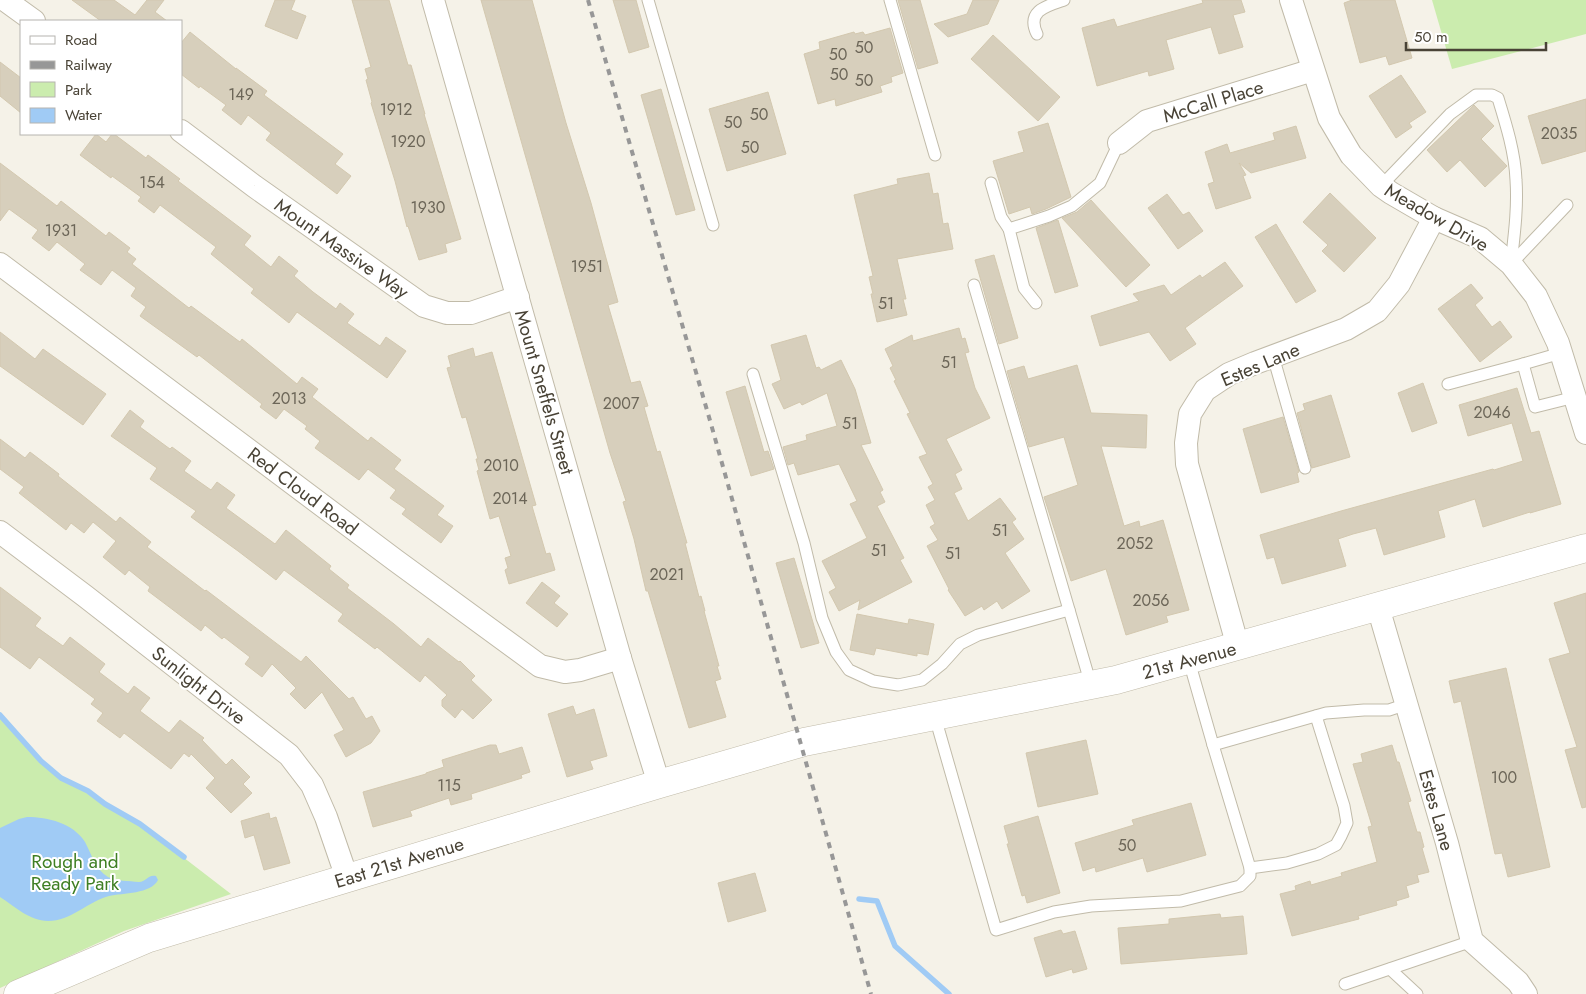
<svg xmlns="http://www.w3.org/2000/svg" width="1586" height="994" viewBox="0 0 1586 994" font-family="Jost,sans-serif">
<rect width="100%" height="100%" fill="#f5f2e8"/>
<g fill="#cbecae">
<polygon points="1432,0 1586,0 1586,34 1452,69"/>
<polygon points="0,715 41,761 61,778 88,791 105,804 140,824 231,894 124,931 0,988"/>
</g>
<path fill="#a0cbf5" d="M27,817C48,817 73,823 85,842C92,855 95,869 108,877C116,881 129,881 139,882C146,882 148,874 156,876L158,880C151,894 123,893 109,896C87,902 71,921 48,921C30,921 14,906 0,897V828L19,819Z"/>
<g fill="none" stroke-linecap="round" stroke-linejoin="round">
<g stroke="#a0cbf5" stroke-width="5.5">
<polyline points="0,715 41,761 61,778 88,791 105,804 140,824 184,857"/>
<polyline points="859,899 877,901 895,946 949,994"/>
</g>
</g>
<g fill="#d7cfbc" stroke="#d3c8af">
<polygon points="72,0 114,0 135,15 147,0 164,0 155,12 167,21 101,21"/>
<polygon points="275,0 295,0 291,10 306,16 297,39 265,26"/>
<polygon points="352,0 389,0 408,65 411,65 425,114 424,114 461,239 445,244 447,252 419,260 408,226 407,227 395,181 371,103 372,102 366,80 368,79 365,69 371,67"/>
<polygon points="481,0 532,0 566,123 591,203 618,302 608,305 631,383 640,381 648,406 644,407 657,452 660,451 687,543 685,543 699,597 701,596 705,611 704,611 719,666 717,666 721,679 715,681 726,717 689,728 648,591 646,591 634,539 623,502 626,501 610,453"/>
<polygon points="613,0 636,0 649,47 629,53"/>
<polygon points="898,0 920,0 938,63 918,69"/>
<polygon points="973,0 999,0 988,24 948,37 934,24 967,14"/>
<polygon points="1202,0 1241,0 1245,12 1233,15 1243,47 1219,54 1211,27 1166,40 1174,69 1149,76 1148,71 1097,86 1082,28 1114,19 1117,27 1203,3"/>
<polygon points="1352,0 1395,0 1412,58 1389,65 1386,56 1360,63 1344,3"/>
<polygon points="890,28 903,73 891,77 892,82 880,86 882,92 836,106 835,99 818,104 804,54 820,49 819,42 854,32 855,34 863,32 865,35"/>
<polygon points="190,32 236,69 236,68 267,91 264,95 343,154 335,164 351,176 337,194 266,140 271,133 248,115 241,125 222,110 226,105 200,86 199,88 181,74 181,43"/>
<polygon points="993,35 1060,97 1038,121 971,59"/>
<polygon points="0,62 21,78 21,113 0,96"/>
<polygon points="1401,75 1426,112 1409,123 1412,127 1396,138 1369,96"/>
<polygon points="661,89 695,210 676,215 641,95"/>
<polygon points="768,92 786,154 727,171 709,109"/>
<polygon points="1586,99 1586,151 1542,164 1528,116"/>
<polygon points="1474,105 1494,126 1481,139 1507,166 1485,187 1460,160 1447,172 1427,150"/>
<polygon points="1048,123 1071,197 1046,209 1032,214 1030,207 1009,214 993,161 1024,152 1018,132"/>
<polygon points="1296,126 1306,158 1251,173 1239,163 1246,175 1243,176 1251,198 1216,209 1208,184 1214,182 1205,152 1227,144 1230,153 1275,140 1273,133"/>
<polygon points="96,134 106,142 112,134 114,134 146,158 148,155 180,179 178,181 251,236 244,245 271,267 279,256 298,271 294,276 313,292 336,309 340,303 354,314 347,323 380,346 386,337 406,351 387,378 297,312 289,323 251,293 254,289 211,254 216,247 160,205 154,213 138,201 141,197 112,176 111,178 80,155"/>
<polygon points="0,163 57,206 61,201 106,236 109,232 130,248 127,252 136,259 132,264 189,308 191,306 240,342 242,339 297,384 302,377 318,389 312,397 368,441 371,437 401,460 394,469 444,506 437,515 453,526 441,543 402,514 406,509 390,498 396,490 368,469 359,480 315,448 320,441 305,429 307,426 284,409 276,419 260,407 262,404 199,355 197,357 140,316 146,307 131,296 136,288 112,270 101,285 80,270 85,264 57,242 49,251 32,238 38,230 9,209 0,221"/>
<polygon points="929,173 933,194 938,193 943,224 948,223 953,249 897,259 906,299 903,299 907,315 877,322 871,294 873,294 869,277 873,276 854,195 898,184 897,179"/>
<polygon points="1330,193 1376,238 1344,272 1322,251 1328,245 1303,222"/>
<polygon points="1167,194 1183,215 1189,212 1203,231 1178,249 1148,208"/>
<polygon points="1091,200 1150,265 1126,287 1062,218 1077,212"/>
<polygon points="1058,220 1078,286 1055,293 1036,228"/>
<polygon points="1276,224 1316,291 1296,303 1255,237"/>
<polygon points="994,255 1018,338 999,344 975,260"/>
<polygon points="1225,262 1243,286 1185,328 1196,344 1170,361 1149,332 1100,346 1091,316 1139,301 1133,294 1164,285 1171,295 1200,275 1202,278"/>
<polygon points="1471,284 1483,298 1475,305 1492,327 1500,321 1512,337 1480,362 1438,309"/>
<polygon points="959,328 962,339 965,338 969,352 965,353 975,388 990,418 946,439 962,470 955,474 962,489 954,493 968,521 1000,498 1016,519 1012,522 1024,539 1005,553 1030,591 1002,609 997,601 984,610 982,606 965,616 948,590 949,589 927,546 938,540 930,527 935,524 926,505 935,500 928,487 933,484 919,457 927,454 907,414 910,413 894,381 896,380 890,368 893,366 885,349 912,335 913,341"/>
<polygon points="0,332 35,359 43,349 106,394 83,425 0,366"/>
<polygon points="806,335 816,368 819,367 821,370 841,360 855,389 871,443 861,445 883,490 880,492 885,502 877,506 904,558 900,560 912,582 858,610 860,600 839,611 829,592 836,588 822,561 867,538 850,504 857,501 839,464 798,475 794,463 788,465 783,447 807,440 806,435 837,426 827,393 802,405 800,402 784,409 772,384 781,380 771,345"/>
<polygon points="473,348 475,357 492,352 536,505 532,506 546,554 550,553 555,570 509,584 505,570 508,568 505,558 511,556 499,516 490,519 477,471 479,470 476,459 478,459 466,417 462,418 447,368 451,367 448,356"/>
<polygon points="1077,365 1091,413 1147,415 1146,448 1101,446 1124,526 1139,521 1140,527 1163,520 1189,610 1166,616 1168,622 1126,635 1106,569 1071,581 1044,497 1078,485 1064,437 1029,447 1007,371 1024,366 1028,379"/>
<polygon points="1423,383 1437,423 1412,432 1398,393"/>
<polygon points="745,386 764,452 768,451 774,469 751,476 726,392"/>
<polygon points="1517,388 1531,433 1539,431 1561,504 1530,513 1530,512 1483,527 1475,499 1438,511 1445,537 1384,555 1376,528 1353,534 1338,539 1346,566 1282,584 1274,557 1267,559 1260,535 1341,511 1493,469 1494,470 1523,461 1512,423 1468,436 1459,405"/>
<polygon points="1331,395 1350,457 1312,468 1297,413 1305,410 1303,404"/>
<polygon points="130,410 144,421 140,427 170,449 172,447 191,461 184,471 211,490 217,482 235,495 226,508 275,544 286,530 331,566 329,569 349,585 347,588 394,624 421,647 428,638 459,662 460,661 475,676 471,680 492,700 473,719 462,709 455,718 442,706 442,700 447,695 425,675 420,682 377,647 375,649 338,621 343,614 284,570 276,580 238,551 191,517 196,511 150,479 157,468 111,436"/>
<polygon points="1283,417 1299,472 1297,473 1299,482 1261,493 1243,429"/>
<polygon points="0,439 25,458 30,452 59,474 58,476 116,522 120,517 151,542 147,547 205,591 206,590 301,662 306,656 349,699 353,697 366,719 372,716 380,731 371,743 346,757 334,735 344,730 322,692 305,709 290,694 296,688 272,664 262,677 245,664 250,657 224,637 222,639 205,625 201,631 148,591 150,587 129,570 125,575 103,557 116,541 93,522 84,533 71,523 66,530 19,493 24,487 0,469"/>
<polygon points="794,558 819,643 801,648 776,563"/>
<polygon points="542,582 560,596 554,603 568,614 557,627 526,603"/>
<polygon points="0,587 41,618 35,626 63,646 70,637 105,664 99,672 128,694 134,686 150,698 140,711 169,733 180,720 204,738 202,740 226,765 232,759 250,777 243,784 252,793 231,813 206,788 215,778 191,754 189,757 184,753 171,769 124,733 120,738 97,721 103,713 91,704 95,699 39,657 30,669 0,647"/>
<polygon points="1586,593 1586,807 1582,808 1565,750 1577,747 1549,659 1570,653 1554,603"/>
<polygon points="857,614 908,624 909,619 934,624 928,655 917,653 917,656 876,648 874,655 850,650"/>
<polygon points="1506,668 1550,867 1508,877 1502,853 1495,854 1461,701 1454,703 1449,681"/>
<polygon points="573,706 576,715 594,709 607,756 590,761 593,769 567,777 548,714"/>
<polygon points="1086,740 1098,794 1038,807 1026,753"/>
<polygon points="490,745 496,745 499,754 522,747 530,772 521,775 522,778 471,794 472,799 451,805 449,798 410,811 412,816 373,827 363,792 426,774 426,773 444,767 442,760"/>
<polygon points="1392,745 1397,762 1399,762 1411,801 1408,802 1417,832 1420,832 1424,847 1422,848 1429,872 1417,875 1419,882 1406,886 1409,897 1396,901 1397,905 1358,916 1359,919 1292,936 1280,894 1296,890 1295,886 1310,881 1311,885 1342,876 1341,873 1377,862 1368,827 1372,826 1353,764 1363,762 1361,754"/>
<polygon points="1191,803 1206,855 1147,872 1143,858 1096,872 1095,867 1083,871 1075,843 1134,825 1132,820"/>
<polygon points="269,813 270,819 276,817 290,863 264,870 254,835 245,838 241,821"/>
<polygon points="1038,816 1060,893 1027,903 1025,895 1022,896 1007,844 1009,844 1004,826"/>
<polygon points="755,873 766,911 728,922 718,883"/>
<polygon points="1220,914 1221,918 1243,916 1247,954 1121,964 1118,928 1169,924 1169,919"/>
<polygon points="1061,930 1063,934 1075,931 1087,969 1073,973 1072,969 1046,977 1034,938"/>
</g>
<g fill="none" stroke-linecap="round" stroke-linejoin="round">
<defs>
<g id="service">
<polyline points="648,0 713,225"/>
<polyline points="890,0 935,155"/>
<path d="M1037,34C1026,11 1046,6 1064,0"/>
<polyline points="991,183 1001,217 1009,229"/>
<path d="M1381,186L1450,114L1476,95H1492L1498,98C1506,124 1515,153 1516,180C1518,208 1514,237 1511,264"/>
<polyline points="1511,264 1567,205"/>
<polyline points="974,285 1091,685"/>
<polyline points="1036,303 1024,288 1009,229 1049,216 1072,206 1100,183 1119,143"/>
<polyline points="1561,353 1523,364 1535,407 1575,397"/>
<polyline points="1273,356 1305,468"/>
<polyline points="753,374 804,543 822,618 836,652 849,670 873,681 898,685 922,680 942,664 960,644 978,635 1069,610"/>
<polyline points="1448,384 1523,364"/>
<polyline points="1189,661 1213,745 1326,713 1364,710 1389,710 1407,704"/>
<polyline points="935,717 996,930 1054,912 1091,906 1181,901 1240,886 1250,876 1250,868 1213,745"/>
<polyline points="1250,868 1287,863 1318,854 1336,845 1341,836 1347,823 1344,806 1316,716"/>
<polyline points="1390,969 1417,994"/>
<polyline points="1345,984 1472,941"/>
</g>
<g id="minor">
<polyline points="5,0 34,21"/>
<polyline points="433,0 620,658 659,784"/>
<polyline points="1291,0 1329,118 1351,155 1381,186 1391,193 1434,218 1480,238 1511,264 1536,296 1558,343 1586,433"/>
<polyline points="181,131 254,186 424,306 447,313 471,313 518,297"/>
<polyline points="1119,143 1147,121 1313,70"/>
<polyline points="0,264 395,560 540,666 565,672 580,670 620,658"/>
<polyline points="0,532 85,596 289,755 312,785 326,817 347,878"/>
<polyline points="1378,607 1447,843 1472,941 1518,982 1526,994"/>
<polyline points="1238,647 1187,464 1186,443 1190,414 1205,390 1229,374 1255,363 1346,329 1377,311 1399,284 1434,218"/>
</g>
<polyline id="tertiary" points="18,994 149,938 659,784 804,742 1116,680 1586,548"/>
</defs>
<use href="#service" stroke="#c1bba9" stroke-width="13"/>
<use href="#minor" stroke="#c1bba9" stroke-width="24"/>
<use href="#tertiary" stroke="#c1bba9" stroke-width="29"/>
<use href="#service" stroke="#fff" stroke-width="11"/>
<use href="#minor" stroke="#fff" stroke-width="22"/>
<use href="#tertiary" stroke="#fff" stroke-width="28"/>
<polyline stroke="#979797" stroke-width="4" stroke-dasharray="6 6" stroke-linecap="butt" points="588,0 711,424 871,994"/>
</g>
<g text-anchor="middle" stroke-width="4" stroke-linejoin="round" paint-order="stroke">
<g font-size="16" fill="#6c6658">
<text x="864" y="53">50</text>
<text x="838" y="60">50</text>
<text x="839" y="80">50</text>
<text x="864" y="86">50</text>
<text x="241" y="100">149</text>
<text x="396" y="115">1912</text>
<text x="759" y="120">50</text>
<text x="733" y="128">50</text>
<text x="1559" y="139">2035</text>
<text x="408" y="147">1920</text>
<text x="750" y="153">50</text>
<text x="152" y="188">154</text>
<text x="428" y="213">1930</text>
<text x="61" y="236">1931</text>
<text x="587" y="272">1951</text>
<text x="886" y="309">51</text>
<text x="949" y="368">51</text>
<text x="289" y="404">2013</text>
<text x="621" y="409">2007</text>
<text x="1492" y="418">2046</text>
<text x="850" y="429">51</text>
<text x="501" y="471">2010</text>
<text x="510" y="504">2014</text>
<text x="1000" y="536">51</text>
<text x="1135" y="549">2052</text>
<text x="879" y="556">51</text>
<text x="953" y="559">51</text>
<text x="667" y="580">2021</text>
<text x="1151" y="606">2056</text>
<text x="1504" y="783">100</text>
<text x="449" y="791">115</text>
<text x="1127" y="851">50</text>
</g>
<g font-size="19" fill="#494336" stroke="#fff">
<text transform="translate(1213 101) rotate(-17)" y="7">McCall Place</text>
<text transform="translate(1437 217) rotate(30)" y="7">Meadow Drive</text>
<text transform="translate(342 248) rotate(35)" y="7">Mount Massive Way</text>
<text transform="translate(1260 364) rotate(-23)" y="7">Estes Lane</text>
<text transform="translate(545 392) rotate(74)" y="7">Mount Sneffels Street</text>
<text transform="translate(303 491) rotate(37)" y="7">Red Cloud Road</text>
<text transform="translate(1189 660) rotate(-15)" y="7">21st Avenue</text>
<text transform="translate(199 685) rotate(38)" y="7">Sunlight Drive</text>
<text transform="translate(1437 810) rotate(74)" y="7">Estes Lane</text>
<text transform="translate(399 862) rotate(-17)" y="7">East 21st Avenue</text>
</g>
<g font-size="19" fill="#3f7f24" stroke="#fff">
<text x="75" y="868">Rough and<tspan x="75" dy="22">Ready Park</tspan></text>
</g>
</g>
<rect x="20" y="20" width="162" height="115" fill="#ffffff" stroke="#b6b4af"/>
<rect x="30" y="36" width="25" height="8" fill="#ffffff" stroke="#b6b4af"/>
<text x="65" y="45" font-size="15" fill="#494336">Road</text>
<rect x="30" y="61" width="25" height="8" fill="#979797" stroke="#b6b4af"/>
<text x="65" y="70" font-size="15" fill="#494336">Railway</text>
<rect x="30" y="82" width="25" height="15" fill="#cbecae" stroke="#b6b4af"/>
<text x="65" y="95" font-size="15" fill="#494336">Park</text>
<rect x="30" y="108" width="25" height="15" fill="#a0cbf5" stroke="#b6b4af"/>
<text x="65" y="120" font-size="15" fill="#494336">Water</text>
<path d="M1406 42v8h140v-8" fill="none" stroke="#494336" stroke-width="2.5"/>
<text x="1414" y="42" font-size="15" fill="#494336" stroke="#ffffff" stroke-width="4" paint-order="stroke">50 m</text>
</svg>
